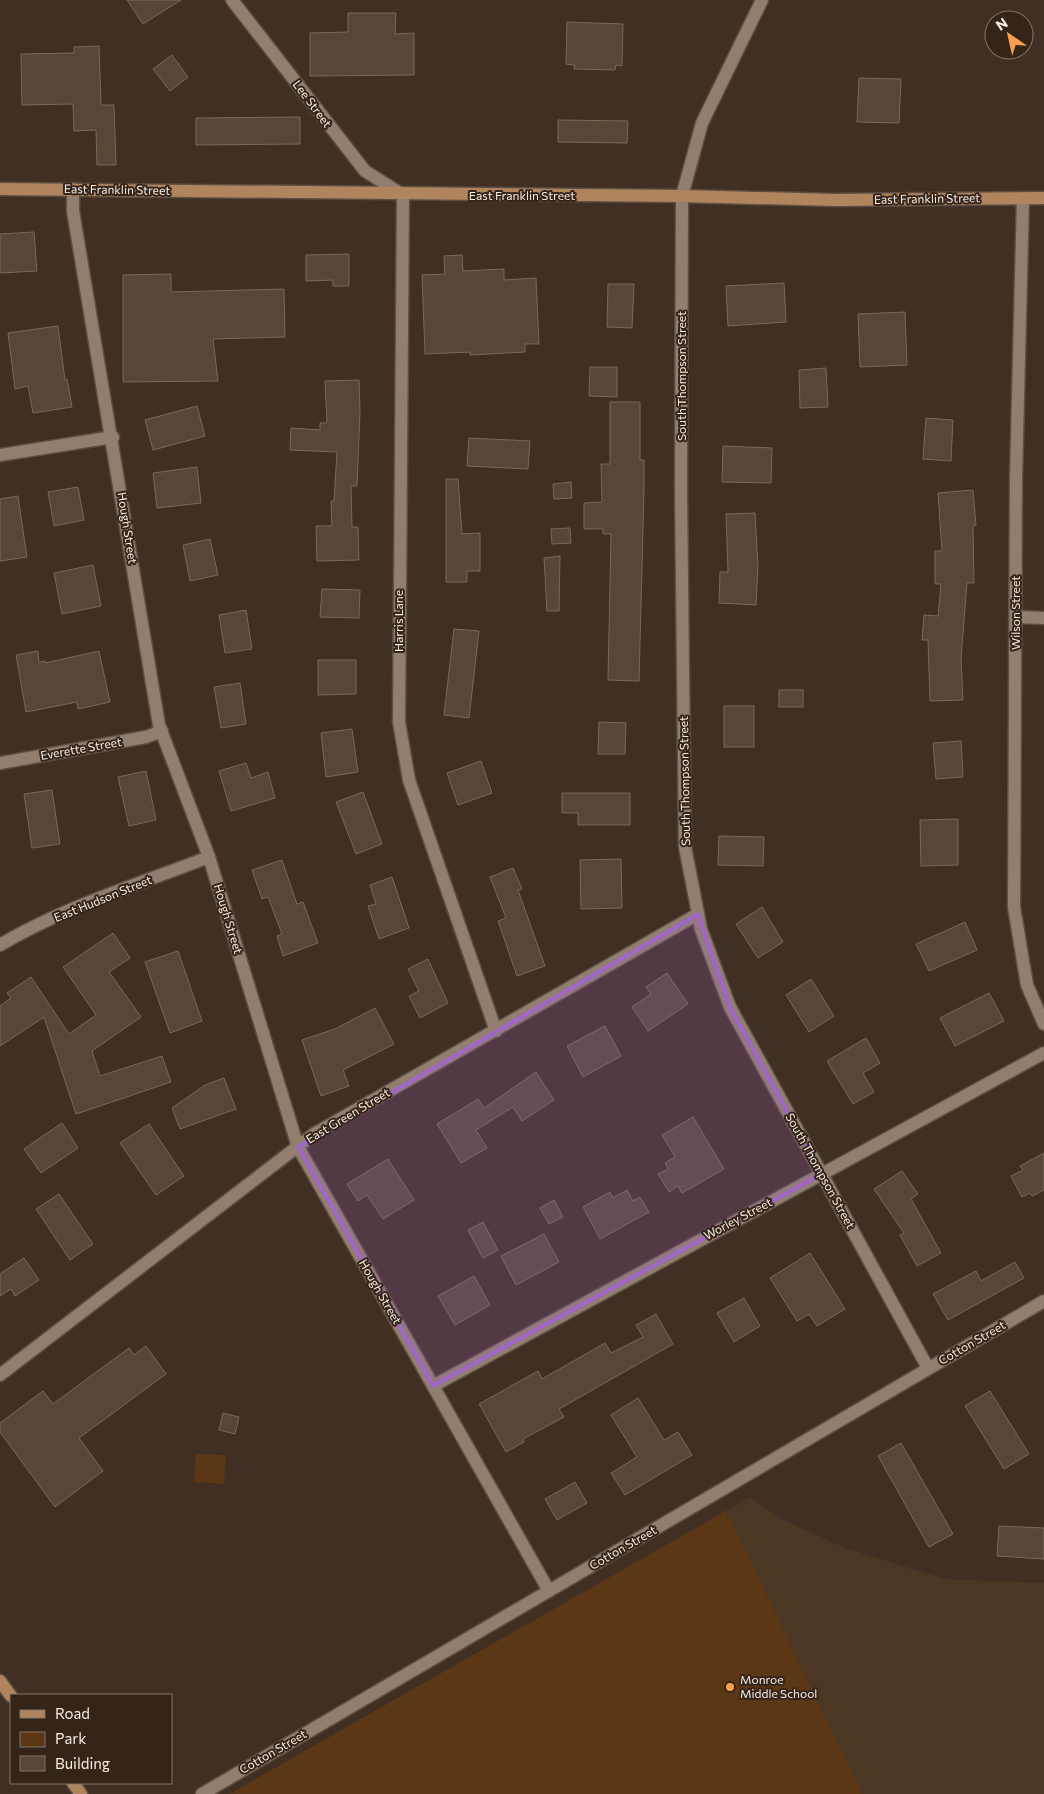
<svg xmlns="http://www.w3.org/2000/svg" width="1044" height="1794" viewBox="0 0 1044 1794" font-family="Commissioner,sans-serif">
<rect width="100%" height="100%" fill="#402f22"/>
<polygon fill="#4c3624" points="750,1497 780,1518 845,1548 946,1579 1044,1583 1044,1794 229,1794"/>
<g fill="#5c3715">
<polygon points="196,1454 226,1455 224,1484 194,1482"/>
<polygon points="726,1511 862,1794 235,1794 233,1792"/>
</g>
<g fill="#584739" stroke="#7b695a">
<polygon points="127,0 181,0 143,24"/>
<polygon points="348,13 396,13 395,34 414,33 414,75 310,76 310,33 348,32"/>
<polygon points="567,22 623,24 622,66 616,65 615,70 574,69 575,65 566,64"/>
<polygon points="99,46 101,105 114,105 116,165 97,165 96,130 74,131 73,104 22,105 21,54 74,53 74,47"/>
<polygon points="172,55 188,77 170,91 153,69"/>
<polygon points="859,78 901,79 899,123 857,122"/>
<polygon points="300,117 300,144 196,145 196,118"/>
<polygon points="558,120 628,121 627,143 558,142"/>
<polygon points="34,232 37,271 0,273 0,234"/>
<polygon points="349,254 349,286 333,286 333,280 306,281 306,255"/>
<polygon points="462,255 463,271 504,269 504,280 536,278 539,344 525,344 525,352 470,355 470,352 425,354 422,275 445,274 444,256"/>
<polygon points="171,274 171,292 284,289 285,337 213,339 218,381 123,382 123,275"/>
<polygon points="784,283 786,322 728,326 726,286"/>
<polygon points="608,284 634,284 632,328 607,327"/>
<polygon points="905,312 907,365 860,367 858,314"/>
<polygon points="58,326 65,380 67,379 72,407 33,413 28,386 15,389 8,333"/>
<polygon points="590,367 617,367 617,397 589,396"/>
<polygon points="826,368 828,407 800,408 799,370"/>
<polygon points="359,380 360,411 357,486 351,486 352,527 358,527 359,560 317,561 316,526 332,526 331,501 334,501 337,452 290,450 291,428 320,430 320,423 327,423 325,381"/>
<polygon points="610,402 640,402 640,460 644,460 644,489 639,681 608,680 611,534 603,534 603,529 584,529 584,503 602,502 601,464 610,464"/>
<polygon points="197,406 205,436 153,450 145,420"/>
<polygon points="926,418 953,420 951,461 923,459"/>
<polygon points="469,438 530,441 528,469 467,466"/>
<polygon points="723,446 772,448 771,483 722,482"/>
<polygon points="197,467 201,503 157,508 153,473"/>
<polygon points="446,479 458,479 462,534 480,533 480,571 467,571 467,582 446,582"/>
<polygon points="571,482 572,498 554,499 553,484"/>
<polygon points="78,487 84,520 54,526 48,492"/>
<polygon points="973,490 976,525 973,526 974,583 967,583 961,659 963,700 930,701 928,640 922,640 924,615 938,616 941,584 935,584 935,551 942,551 938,493"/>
<polygon points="18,496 27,557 0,561 0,499"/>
<polygon points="755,513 758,566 756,605 719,603 720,572 728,572 726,514"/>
<polygon points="570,528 571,543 552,544 551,529"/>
<polygon points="210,539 218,575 190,581 183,545"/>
<polygon points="560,556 559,611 547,611 544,558"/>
<polygon points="93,565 101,606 62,614 54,573"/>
<polygon points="322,589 360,590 359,618 320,617"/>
<polygon points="246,610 252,649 225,653 219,615"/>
<polygon points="454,629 479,631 469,718 444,715"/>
<polygon points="38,651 39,662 45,661 45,663 99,651 110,702 78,709 77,702 26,712 16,655"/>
<polygon points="318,660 356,660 356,694 318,695"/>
<polygon points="240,683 246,724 221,728 214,687"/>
<rect x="779" y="690" width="24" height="17"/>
<rect x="724" y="706" width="30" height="41"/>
<polygon points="599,722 626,723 625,754 598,754"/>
<polygon points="352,729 358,772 326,777 321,733"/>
<polygon points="961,741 963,777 936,779 933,743"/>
<polygon points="481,761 492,793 458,805 447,773"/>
<polygon points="246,763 251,778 268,772 275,798 231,811 219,771"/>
<polygon points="146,771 156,820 129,826 118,777"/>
<polygon points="52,790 60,844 32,848 24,794"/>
<polygon points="363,792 382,844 356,854 336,802"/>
<polygon points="562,793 630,793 630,825 578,825 578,813 562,813"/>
<polygon points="958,819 958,865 921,866 920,820"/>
<polygon points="719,836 764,837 763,866 718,865"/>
<polygon points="621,859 622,908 581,909 580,860"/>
<polygon points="282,860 297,904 303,902 318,943 283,956 277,936 282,934 268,897 262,899 252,870"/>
<polygon points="513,868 522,889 518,890 545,966 517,976 498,921 506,918 490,877"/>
<polygon points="392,877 409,928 379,939 368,906 376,904 370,885"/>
<polygon points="762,907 783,942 758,958 736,924"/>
<polygon points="965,922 977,950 929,971 916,944"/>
<polygon points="113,933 130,958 109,972 141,1017 92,1051 100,1076 162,1056 171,1082 76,1114 44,1017 0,1046 0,1006 11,998 7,993 31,977 69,1034 96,1015 63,967"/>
<polygon points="178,951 202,1021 170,1033 145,962"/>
<polygon points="428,959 448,1003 420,1018 409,996 419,991 408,969"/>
<polygon points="667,973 688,1004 648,1031 632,1007 651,994 646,987"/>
<polygon points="811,979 834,1016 809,1032 786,995"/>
<polygon points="989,993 1004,1021 955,1046 940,1018"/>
<polygon points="375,1008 394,1044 343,1070 349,1086 321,1096 302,1040 335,1029"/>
<polygon points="605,1026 621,1056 583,1077 567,1046"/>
<polygon points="866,1038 880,1063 863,1073 874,1092 853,1104 827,1061"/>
<polygon points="536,1072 554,1100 522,1121 513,1107 476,1130 487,1148 461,1163 437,1124 478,1099 484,1108"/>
<polygon points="224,1078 236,1109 180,1129 172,1108 205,1085"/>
<polygon points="693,1117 724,1169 682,1193 678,1186 669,1192 658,1174 668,1169 665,1163 675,1157 662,1135"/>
<polygon points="62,1123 78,1148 41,1173 24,1149"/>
<polygon points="149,1124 184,1176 156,1195 120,1143"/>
<polygon points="1044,1153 1044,1190 1032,1196 1030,1193 1022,1197 1011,1176 1023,1170 1020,1166"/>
<polygon points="388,1159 414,1200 383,1219 367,1195 358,1201 347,1184"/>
<polygon points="902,1171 918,1194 911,1199 941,1253 917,1266 900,1235 904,1233 874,1189"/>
<polygon points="627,1190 633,1201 640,1197 649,1212 600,1239 583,1207 610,1192 613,1198"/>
<polygon points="59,1194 93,1244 70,1260 36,1209"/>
<polygon points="554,1200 563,1217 549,1224 540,1208"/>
<polygon points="483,1222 498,1250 483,1258 468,1230"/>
<polygon points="544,1234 559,1262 516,1285 501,1256"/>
<polygon points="810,1253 845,1309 817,1326 809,1314 797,1321 770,1278"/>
<polygon points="24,1258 39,1280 15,1296 11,1289 0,1296 0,1274"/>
<polygon points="1015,1262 1024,1278 948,1320 933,1294 976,1271 981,1281"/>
<polygon points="474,1276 490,1305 455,1325 438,1296"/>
<polygon points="744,1298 760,1326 734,1342 717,1313"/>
<polygon points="656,1314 673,1344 559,1409 564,1417 523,1439 524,1442 506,1452 479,1404 538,1371 542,1379 605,1343 611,1353 643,1337 636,1325"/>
<polygon points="146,1346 166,1374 79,1438 103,1471 55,1507 0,1432 0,1423 43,1391 53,1404 129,1348 134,1355"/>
<polygon points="990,1391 1029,1454 1004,1469 965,1406"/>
<polygon points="638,1398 664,1440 678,1432 692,1455 625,1495 611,1473 637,1457 611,1415"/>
<polygon points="223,1413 239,1417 235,1434 219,1430"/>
<polygon points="901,1443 953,1534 929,1547 878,1456"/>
<polygon points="575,1482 587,1503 557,1520 545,1499"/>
<polygon points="999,1526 1044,1528 1044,1559 997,1556"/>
</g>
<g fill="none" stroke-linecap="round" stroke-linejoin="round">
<defs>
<g id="street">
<polyline points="232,0 365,171 403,195 399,722 409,780 496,1031"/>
<polyline points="762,0 702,123 682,196 681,491 685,847 701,929 730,1007 928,1368"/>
<polyline points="73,189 73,211 159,725 209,857 298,1147 549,1591"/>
<polyline points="1023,198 1016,478 1014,907 1027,985 1044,1024"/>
<polyline points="0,455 113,437"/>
<polyline points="1016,617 1044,618"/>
<polyline points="0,763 146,737 162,731"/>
<path d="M0,945C64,907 139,884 209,857"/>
<polyline points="0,1375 314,1134 698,914"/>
<polyline points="433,1386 1044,1053"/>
<polyline points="202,1794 1044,1301"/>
</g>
<g id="secondary">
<polyline points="0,189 682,196 836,200 1044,198"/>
<polyline points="0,1681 11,1696"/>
<polyline points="73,1783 81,1794"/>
</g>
</defs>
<use href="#street" stroke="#5c4e43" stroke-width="15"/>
<use href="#secondary" stroke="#5c4e43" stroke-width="15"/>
<use href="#street" stroke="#927e6f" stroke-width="12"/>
<use href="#secondary" stroke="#b0855e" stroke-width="12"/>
</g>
<path fill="#a066ca" fill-opacity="0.2" stroke="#a066ca" stroke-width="4" stroke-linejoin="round" d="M698,914L730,1007L822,1174L433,1386L298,1147Z"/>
<circle fill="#fa9f4e" stroke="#352519" stroke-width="2" cx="730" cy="1687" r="5"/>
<g text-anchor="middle" stroke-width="4" stroke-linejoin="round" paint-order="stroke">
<g font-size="12" fill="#f7ece4" stroke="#352519">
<text transform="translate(312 104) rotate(53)" y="4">Lee Street</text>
<text transform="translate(117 190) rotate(1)" y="4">East Franklin Street</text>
<text x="522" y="200">East Franklin Street</text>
<text transform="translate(927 199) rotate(-1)" y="4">East Franklin Street</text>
<text transform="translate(682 376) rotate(-90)" y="4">South Thompson Street</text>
<text transform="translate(127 528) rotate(81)" y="4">Hough Street</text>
<text transform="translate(1016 613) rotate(-90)" y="4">Wilson Street</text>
<text transform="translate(399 621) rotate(-90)" y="4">Harris Lane</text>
<text transform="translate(81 749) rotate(-10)" y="4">Everette Street</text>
<text transform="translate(685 781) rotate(-91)" y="4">South Thompson Street</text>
<text transform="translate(103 899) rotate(-22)" y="4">East Hudson Street</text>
<text transform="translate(228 919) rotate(73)" y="4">Hough Street</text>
<text transform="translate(348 1116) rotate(-31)" y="4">East Green Street</text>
<text transform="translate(820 1171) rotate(61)" y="4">South Thompson Street</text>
<text transform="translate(738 1219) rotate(-28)" y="4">Worley Street</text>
<text transform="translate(380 1292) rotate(60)" y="4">Hough Street</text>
<text transform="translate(972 1343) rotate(-30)" y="4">Cotton Street</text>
<text transform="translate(623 1548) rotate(-30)" y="4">Cotton Street</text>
<text transform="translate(273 1752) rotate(-30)" y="4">Cotton Street</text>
</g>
<g font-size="12" fill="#f7ece4" stroke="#352519" text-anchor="start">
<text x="740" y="1684">Monroe<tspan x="740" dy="14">Middle School</tspan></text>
</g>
</g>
<rect x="10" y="1694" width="162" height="90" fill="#352519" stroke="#83756a"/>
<rect x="20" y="1710" width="25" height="8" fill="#b0855e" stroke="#83756a"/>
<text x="55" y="1719" font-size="15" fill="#f7ece4">Road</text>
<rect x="20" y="1732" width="25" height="15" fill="#5c3715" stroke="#83756a"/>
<text x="55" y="1744" font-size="15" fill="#f7ece4">Park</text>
<rect x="20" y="1756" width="25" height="15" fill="#584739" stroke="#83756a"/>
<text x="55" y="1769" font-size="15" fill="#f7ece4">Building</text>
<g transform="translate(1009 35) rotate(326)"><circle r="24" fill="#352519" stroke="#83756a"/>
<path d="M0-4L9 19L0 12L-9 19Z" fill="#fa9f4e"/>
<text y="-8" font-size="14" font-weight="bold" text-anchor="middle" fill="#f7ece4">N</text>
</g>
</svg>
